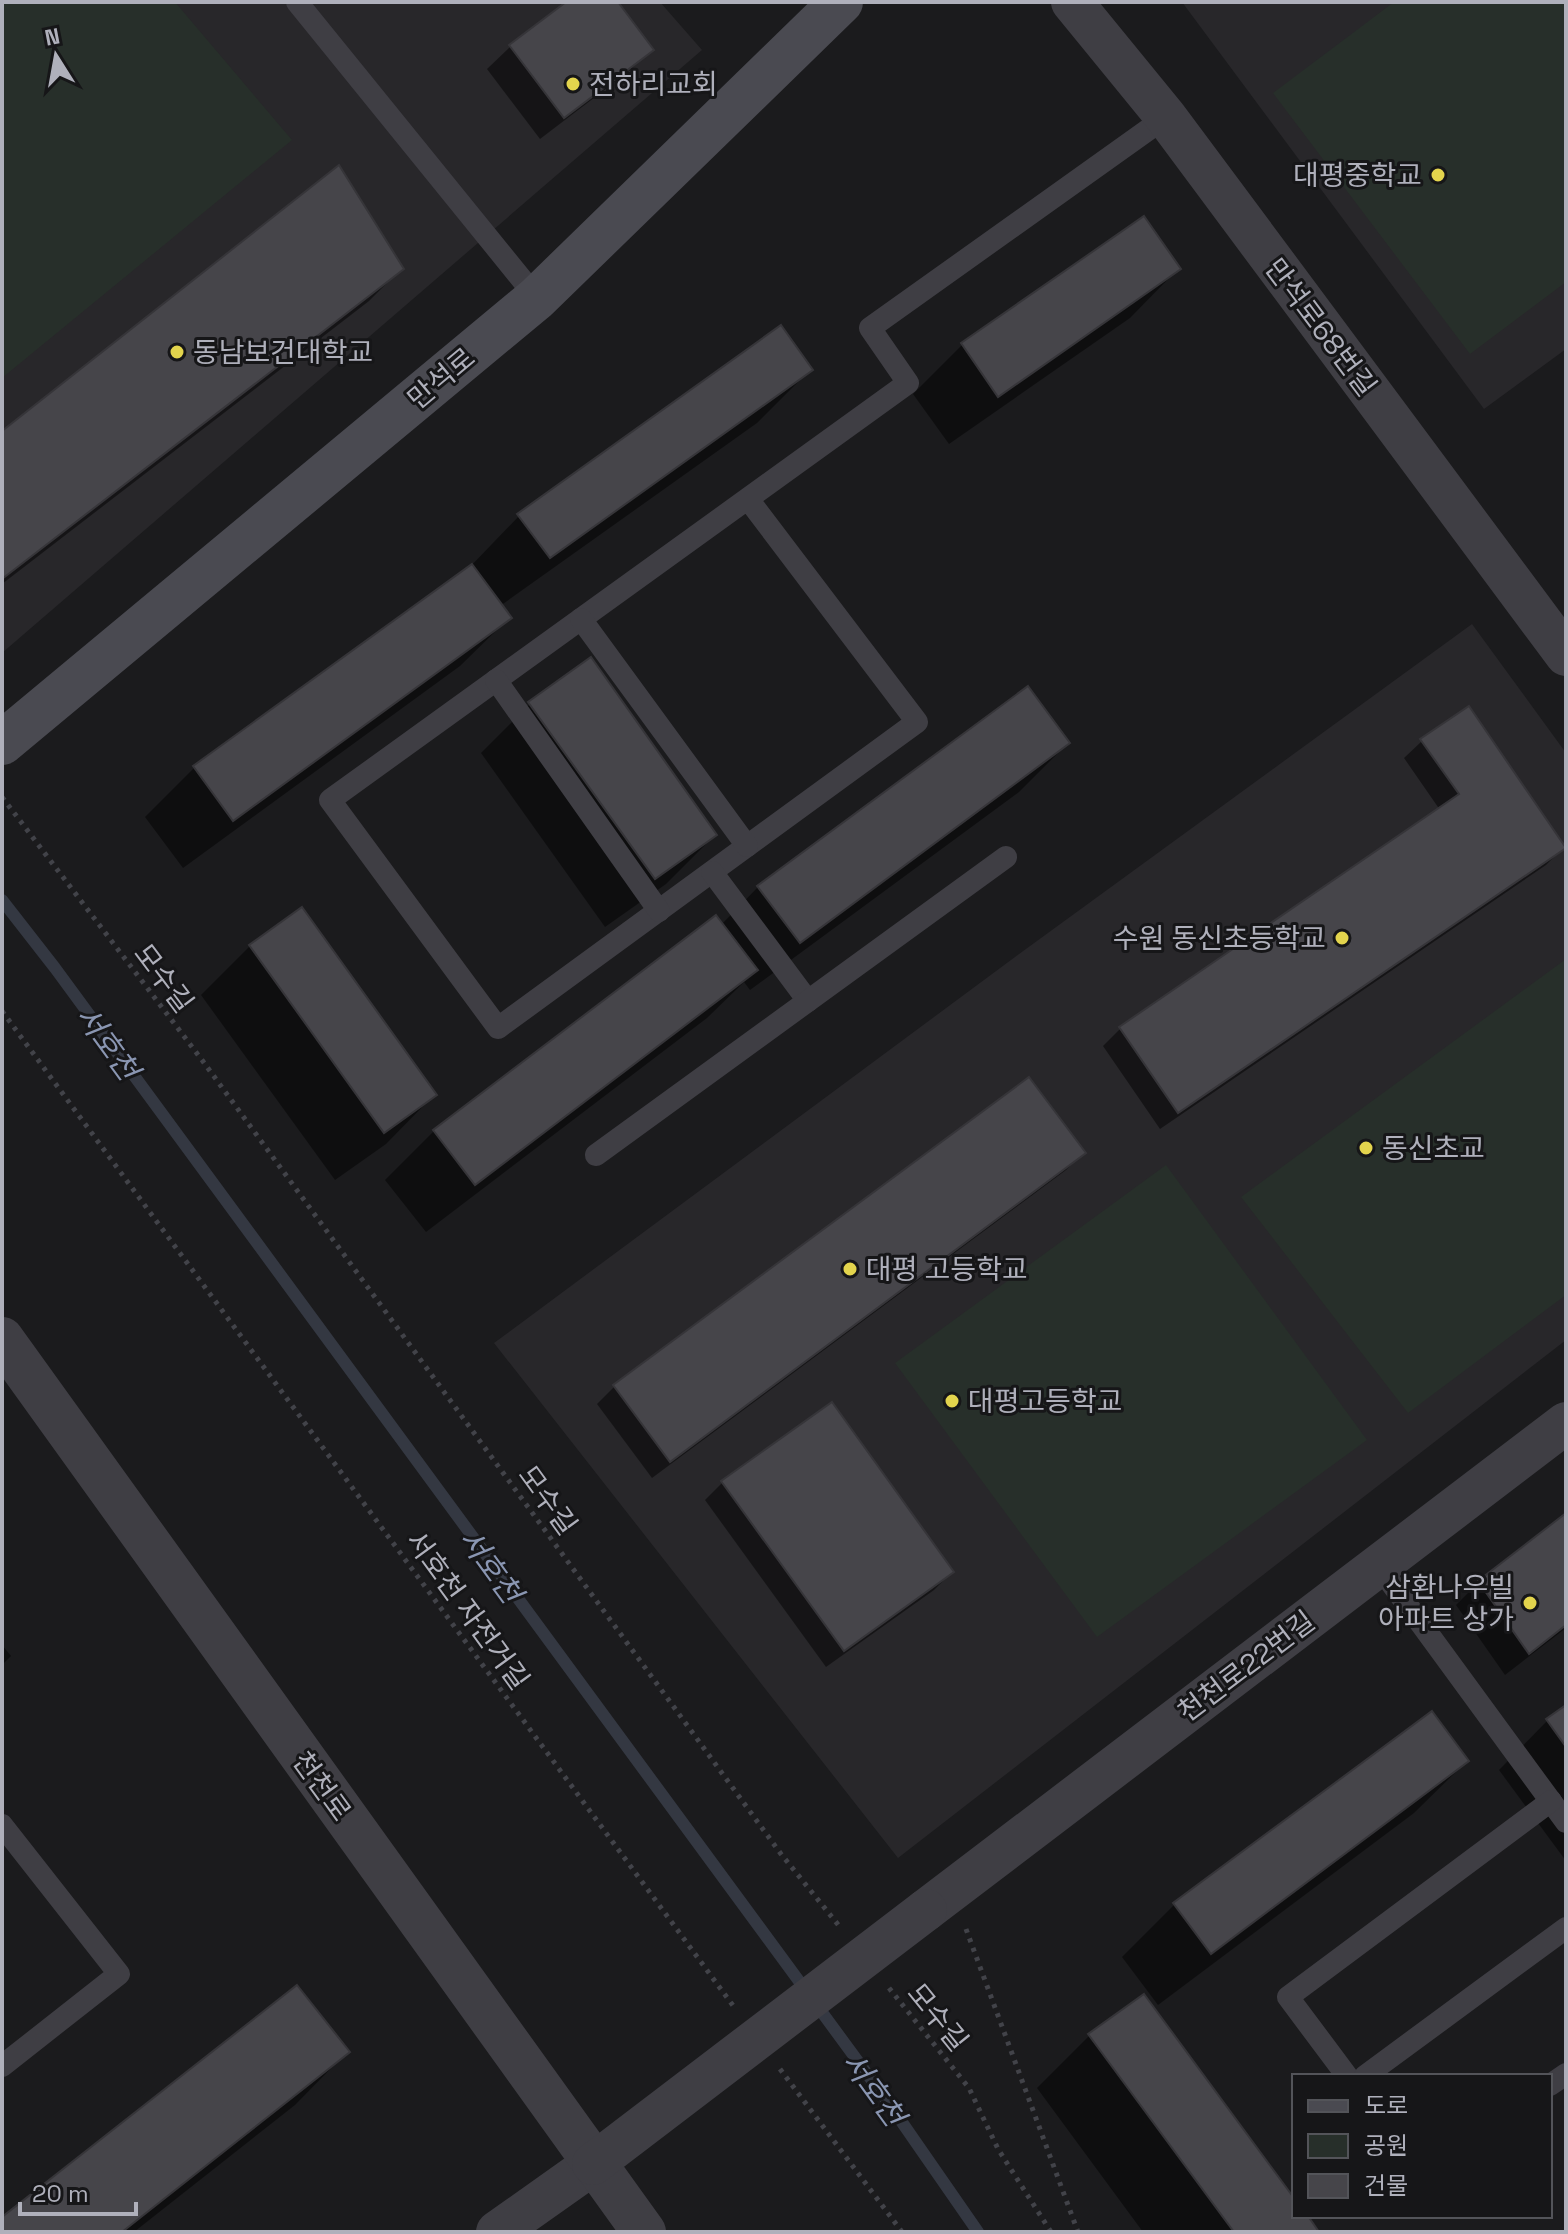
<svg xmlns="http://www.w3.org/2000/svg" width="1568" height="2234" viewBox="0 0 1568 2234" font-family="'Space Grotesk','Noto Sans KR',sans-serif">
<rect width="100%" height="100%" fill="#1b1b1d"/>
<g fill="#28272a">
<polygon points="2,2 660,2 702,50 2,653"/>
<polygon points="1182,2 1566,2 1566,349 1484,409"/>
<polygon points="1472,624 1566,753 1566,1340 898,1858 494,1343 1015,957"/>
</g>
<g fill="#272f2a">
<polygon points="2,2 175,2 292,140 2,378"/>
<polygon points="1394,2 1566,2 1566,282 1470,354 1273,93"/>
<polygon points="1566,959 1566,1295 1408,1413 1241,1197"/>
<polygon points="1166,1165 1367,1440 1097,1637 895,1363"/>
</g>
<g fill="#0007">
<polygon points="569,2 615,2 651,50 628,72 540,139 487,69 510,47"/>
<polygon points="1143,218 1178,269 1130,318 949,444 913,394 962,345"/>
<polygon points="401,269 369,301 2,584 2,434"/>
<polygon points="810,370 757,423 500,606 509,618 460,666 183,868 145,817 194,768 467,570 519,516"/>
<polygon points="530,704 715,835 666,884 605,927 481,753"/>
<polygon points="1422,741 1564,847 1546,865 1160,1129 1103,1046 1120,1029 1440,810 1404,758"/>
<polygon points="1068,743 1019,792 750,990 744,982 707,1018 426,1232 385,1180 434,1131 715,917 721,925 758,887"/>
<polygon points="250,946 434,1095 386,1144 335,1180 201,995"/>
<polygon points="1083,1153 1066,1170 652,1478 597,1404 614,1387"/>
<polygon points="722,1483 952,1572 934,1590 826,1667 705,1500"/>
<polygon points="1566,1516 1566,1628 1505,1675 1456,1605 1479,1582"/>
<polygon points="2,1645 11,1656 2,1665"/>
<polygon points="1566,1707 1566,1861 1499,1770 1547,1721"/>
<polygon points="1467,1761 1414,1813 1158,2005 1122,1957 1175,1904"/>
<polygon points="1090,2035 1294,2201 1294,2216 1305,2216 1317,2232 1143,2232 1037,2088"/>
<polygon points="347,2052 295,2105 134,2232 2,2232 2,2220"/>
</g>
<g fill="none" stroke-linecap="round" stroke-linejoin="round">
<polyline stroke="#343842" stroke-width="12" points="2,900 55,968 890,2105 978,2232"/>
</g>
<g fill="#46454a" stroke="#363539" stroke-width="2">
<polygon points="566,2 618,2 654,50 564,118 509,45"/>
<polygon points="339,165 404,269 2,579 2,431"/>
<polygon points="1144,216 1181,269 998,397 961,343"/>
<polygon points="781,325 813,370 550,558 517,514"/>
<polygon points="472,564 512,618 233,821 193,766"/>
<polygon points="591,657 717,835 655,879 528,702"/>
<polygon points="1028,686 1070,743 800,943 757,886"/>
<polygon points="1469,706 1566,848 1178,1113 1119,1027 1459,794 1420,739"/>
<polygon points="302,907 437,1095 384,1133 249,945"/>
<polygon points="716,915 758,970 475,1185 433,1130"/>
<polygon points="1029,1077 1086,1153 670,1462 613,1385"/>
<polygon points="832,1402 954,1572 844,1651 721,1481"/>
<polygon points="1566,1513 1566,1625 1529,1654 1478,1581"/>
<polygon points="1566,1705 1566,1747 1546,1719"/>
<polygon points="1432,1711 1469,1761 1211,1954 1173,1903"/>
<polygon points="297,1985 350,2052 122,2232 2,2232 2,2217"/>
<polygon points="1144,1994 1294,2198 1294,2216 1308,2216 1319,2232 1234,2232 1088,2034"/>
</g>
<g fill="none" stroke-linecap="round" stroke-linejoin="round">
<g stroke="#424349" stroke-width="5" stroke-dasharray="4 6" stroke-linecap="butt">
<polyline points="2,797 202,1060 781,1854 840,1927"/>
<polyline points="2,1011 734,2007"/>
<polyline points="966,1929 1078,2232"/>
<polyline points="889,1988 969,2088 998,2149 1051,2232"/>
<polyline points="780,2069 902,2232"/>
</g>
<g stroke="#3f3e44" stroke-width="22">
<polyline points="297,2 537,298"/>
<polyline points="748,499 917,722 498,1028 330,800 908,383 870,328 1166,117"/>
<polyline points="581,619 747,846"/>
<polyline points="496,680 659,911"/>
<polyline points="712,872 808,1001"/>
<polyline points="596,1155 1006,857"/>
<polyline points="1378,1565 1566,1822"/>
<polyline points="2,1825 119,1974 2,2066"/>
<polyline points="1347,2076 1288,1997 1551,1801"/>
<polyline points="1365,2076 1566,1928"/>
<polyline points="1550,2085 1566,2074"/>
</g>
<g stroke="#3f3e44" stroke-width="42">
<polyline points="1072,2 1166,117 1566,655"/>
<polyline points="926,1910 1566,1423"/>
<polyline points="497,2232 593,2164"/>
</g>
<polyline stroke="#3f3e44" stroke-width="44" points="2,1339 644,2232"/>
<polyline stroke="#4a4a51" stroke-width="44" points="2,743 537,298 841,2"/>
<polyline stroke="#3f3e44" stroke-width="42" points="593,2164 926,1910"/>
</g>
<g fill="#e3d44d" stroke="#161618" stroke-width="3">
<circle cx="573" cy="84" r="8"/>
<circle cx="1438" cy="175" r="8"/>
<circle cx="177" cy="352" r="8"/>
<circle cx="1342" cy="938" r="8"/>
<circle cx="1366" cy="1148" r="8"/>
<circle cx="850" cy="1269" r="8"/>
<circle cx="952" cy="1401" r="8"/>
<circle cx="1530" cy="1603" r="8"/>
</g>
<g text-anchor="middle" stroke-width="6" stroke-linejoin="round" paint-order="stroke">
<g font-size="28" fill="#afb0bb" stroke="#161618" text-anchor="start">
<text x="589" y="94">전하리교회</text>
<text x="1422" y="185" text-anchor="end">대평중학교</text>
<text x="193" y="362">동남보건대학교</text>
<text x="1326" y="948" text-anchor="end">수원 동신초등학교</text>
<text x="1382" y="1158">동신초교</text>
<text x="866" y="1279">대평 고등학교</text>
<text x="968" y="1411">대평고등학교</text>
<text x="1514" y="1597" text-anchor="end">삼환나우빌<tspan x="1514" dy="32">아파트 상가</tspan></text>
</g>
<g font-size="28" fill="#afb0bb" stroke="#161618">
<text transform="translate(1321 327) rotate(53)" y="10">만석로68번길</text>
<text transform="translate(441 378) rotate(-40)" y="10">만석로</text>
<text transform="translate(164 978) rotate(53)" y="10">모수길</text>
<text transform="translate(548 1500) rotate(54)" y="10">모수길</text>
<text transform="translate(468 1610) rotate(54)" y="10">서호천 자전거길</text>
<text transform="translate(1246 1666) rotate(-37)" y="10">천천로22번길</text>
<text transform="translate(322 1786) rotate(54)" y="10">천천로</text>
<text transform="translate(938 2017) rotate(51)" y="10">모수길</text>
</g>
<g font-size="30" font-style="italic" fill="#8a96b2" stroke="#161618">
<text transform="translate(107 1043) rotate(54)" y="10">서호천</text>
<text transform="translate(490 1566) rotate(54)" y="10">서호천</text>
<text transform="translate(873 2089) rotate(54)" y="10">서호천</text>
</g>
</g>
<rect width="1568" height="2234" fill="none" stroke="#afb0bb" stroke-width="8"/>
<rect x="1292" y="2074" width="260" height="144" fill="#161618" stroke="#535459" stroke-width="2"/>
<rect x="1308" y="2100" width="40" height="12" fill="#4a4a51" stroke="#535459" stroke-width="2"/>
<text x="1364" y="2114" font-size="24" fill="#afb0bb">도로</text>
<rect x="1308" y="2134" width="40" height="24" fill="#272f2a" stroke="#535459" stroke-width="2"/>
<text x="1364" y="2154" font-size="24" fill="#afb0bb">공원</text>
<rect x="1308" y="2174" width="40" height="24" fill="#46454a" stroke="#535459" stroke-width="2"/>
<text x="1364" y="2194" font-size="24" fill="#afb0bb">건물</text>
<g transform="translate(56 56) rotate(349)" stroke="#161618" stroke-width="6" paint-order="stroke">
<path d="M0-6L14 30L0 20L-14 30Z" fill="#afb0bb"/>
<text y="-12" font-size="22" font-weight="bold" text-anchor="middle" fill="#afb0bb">N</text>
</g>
<path d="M20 2202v12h116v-12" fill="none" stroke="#afb0bb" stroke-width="4"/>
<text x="32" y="2202" font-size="24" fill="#afb0bb" stroke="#161618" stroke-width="6" paint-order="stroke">20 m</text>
</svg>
